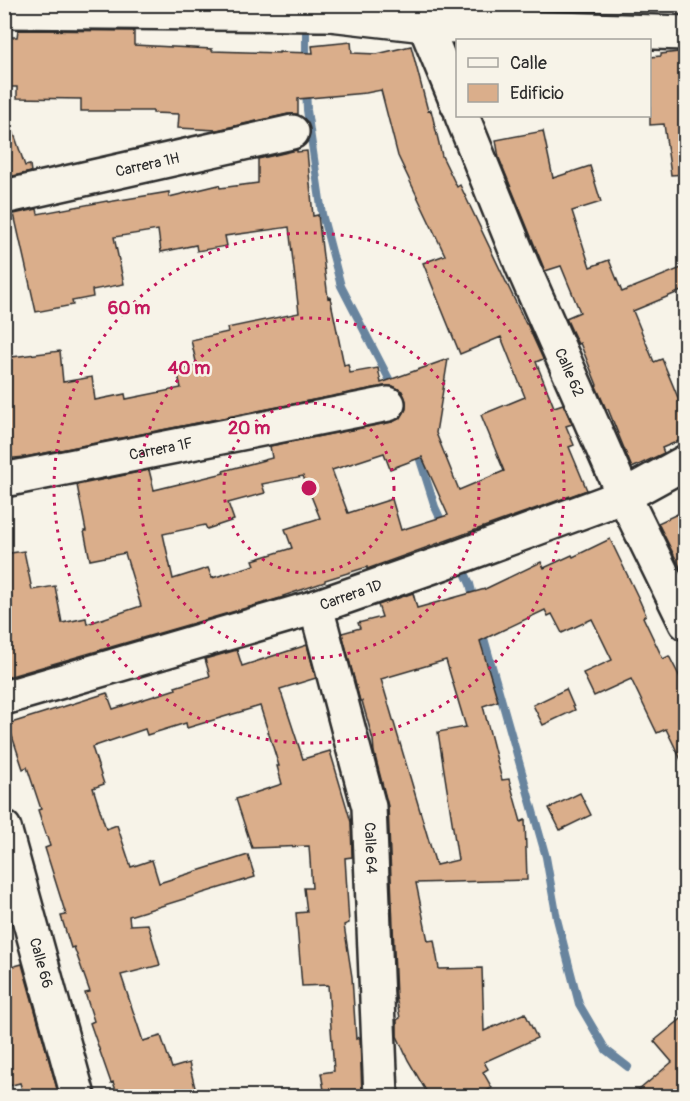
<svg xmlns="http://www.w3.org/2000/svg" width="690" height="1101" viewBox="0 0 690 1101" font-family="Pangolin,sans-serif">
<rect width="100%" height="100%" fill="#f7f3e8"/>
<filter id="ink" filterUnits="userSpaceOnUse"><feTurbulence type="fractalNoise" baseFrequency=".0167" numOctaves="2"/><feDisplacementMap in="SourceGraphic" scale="12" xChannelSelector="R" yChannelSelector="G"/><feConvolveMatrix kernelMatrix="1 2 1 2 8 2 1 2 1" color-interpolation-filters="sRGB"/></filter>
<g filter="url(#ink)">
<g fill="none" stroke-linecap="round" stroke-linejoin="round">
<g stroke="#68849e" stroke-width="8">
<polyline points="306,62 306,21"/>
<polyline points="306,87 307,110 322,214 341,286 401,402 408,421"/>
<polyline points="416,447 435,507 455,550"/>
<polyline points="460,562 470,584 475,604"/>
<polyline points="482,631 546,857 557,919 579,1004 606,1050 628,1067"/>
</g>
</g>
<g fill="#daae8b" stroke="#2b2b2b" stroke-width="1.5" fill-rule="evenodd">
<path d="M18,30L134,31V45L212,49V51L279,53V52L313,53L312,46L351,42L352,53L377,54L411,46L428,111L431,110L442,156L457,187L460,185L526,324H527L543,359L536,362L554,407L563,404L572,424L566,426L574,445L569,447L587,490L367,569V567L325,580V582L283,596L284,597L4,678V554L24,551L32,590L55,586L62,623L86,618L87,624L141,606L125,553L90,560L84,531H86L77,485L149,470L154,490L224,473L223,471L272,458L270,446L392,422L401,418L406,409V401L402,391L393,386H384L25,457L4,459V358L60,351L63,382L92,377L95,400L125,394L126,399L181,388L177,370L197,366L191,340L228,332L227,328L299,313L289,227L225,236L227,246L197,251L196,245L161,252L158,230L114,237L124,284L92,290L93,297L72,301L73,305L36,312L14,214L37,209L38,214L107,201L108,202L169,192V197L219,185L220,188L258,183V159L297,150V152L307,151L313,216L318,215L328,298L330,297L344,365L348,364L350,373L378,368L381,383L448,359L436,433L459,490L504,471L481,415L525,397L501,337L460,354L423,263L445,255L398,156L381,90L366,93L298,99V114H288L217,130L178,128L179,114L153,113V111H81V99L17,98V87H4V37H17ZM384,453L390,469L422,457L448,515L401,530L392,499L348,513L332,470ZM303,476L320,518L285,529L292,548L253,560L255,565L212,578L208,568L173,579L163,534L205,525L207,529L234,520L228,503L265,493L262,484Z"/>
<polygon points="679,52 686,52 686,174 671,175 664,124 650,125 650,57 661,56 661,54"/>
<polygon points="8,116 25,166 30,165 31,172 4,178 4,117"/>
<polygon points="543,131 553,178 590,166 601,202 572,211 590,267 609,260 622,292 686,266 686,289 633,311 654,362 662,359 686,417 686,438 662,448 664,453 632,468 608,409 606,409 596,386 597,385 580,343 578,344 566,318 580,312 561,266 545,271 499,158 496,140"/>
<polygon points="686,510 686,579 658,523"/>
<path d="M610,539L638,597L646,615L643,617L663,659L669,656L686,689V770L666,729L657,733L631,679L594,696L583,673L612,660L592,619L562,633L552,614L548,616L545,610L480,641L498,701L483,706L502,780L509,779L521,822L525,820L527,880L416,883L428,941L434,940L439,969L482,968L484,1031L525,1013L537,1038L484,1062L488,1069L483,1072L492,1088L477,1096H429L408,1060L397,1036V1020L400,1018L396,997L388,806L374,752L373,740L362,701H360L342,633L360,628L358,623L382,617L378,605L413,593L417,608L485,589L541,562L544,568L572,555L573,557ZM446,660L466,727L438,732L458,860L436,865L381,679Z"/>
<polygon points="307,645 316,678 280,689 303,759 330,751 351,822 352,857 345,858 349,923 344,925 352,977 356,1039 360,1037 362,1096 325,1096 321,1073 334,1071 328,985 302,986 296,913 307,912 304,888 312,888 309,846 252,848 236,799 282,784 277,766 279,766 260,706 187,728 186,723 147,735 145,729 92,747 104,784 93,788 106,829 117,825 131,867 152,860 159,883 248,855 255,877 129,916 130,925 148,924 160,965 121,975 143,1041 161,1036 172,1068 189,1063 197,1096 118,1096 113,1082 111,1083 90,1023 94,1021 85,993 90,992 74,947 71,948 61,916 66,915 45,848 50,846 38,810 41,809 27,767 23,769 8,724 107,693 113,709 176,689 175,687 210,676 205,659 237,650 242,666"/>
<polygon points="566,689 575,710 543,725 533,705"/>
<polygon points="580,793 591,815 560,830 549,808"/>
<polygon points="22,964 59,1096 24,1096 20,1083 4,1087 4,969"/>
<polygon points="686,1015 686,1096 632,1096 672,1062 654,1041"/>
</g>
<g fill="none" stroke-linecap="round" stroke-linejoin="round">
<defs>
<g id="minor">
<polyline points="417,9 425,25 458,105"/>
<polyline points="4,11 319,14 330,14 342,4"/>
<polyline points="330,14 425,25 686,33"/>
<path id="s1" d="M462,116L522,265L624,496L686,623"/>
<path id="s2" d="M4,197L292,132"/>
<path id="s3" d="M4,480L388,404"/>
<path id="s4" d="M316,607L369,807L381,1096"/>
<path id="s5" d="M4,698L316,607L445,562L624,496L686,462"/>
<path id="s6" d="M4,828L78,1096"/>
</g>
</defs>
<use href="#minor" stroke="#2b2b2b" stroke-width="38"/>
<use href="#minor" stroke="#f7f3e8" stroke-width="33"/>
</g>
</g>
<g fill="none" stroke="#c2185b" stroke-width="3" stroke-dasharray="3 6">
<circle cx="309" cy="488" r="85"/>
<circle cx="309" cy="488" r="170"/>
<circle cx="309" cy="488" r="255"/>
</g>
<g text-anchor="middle" stroke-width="5" stroke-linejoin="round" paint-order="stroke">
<g font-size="15" fill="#2b2b2b" stroke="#f7f3e8">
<text dy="5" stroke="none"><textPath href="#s2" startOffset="147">Carrera 1H</textPath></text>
<text dy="5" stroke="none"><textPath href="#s1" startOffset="278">Calle 62</textPath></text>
<text dy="5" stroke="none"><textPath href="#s3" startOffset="160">Carrera 1F</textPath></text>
<text dy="5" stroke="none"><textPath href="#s5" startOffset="362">Carrera 1D</textPath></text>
<text dy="5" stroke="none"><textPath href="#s4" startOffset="248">Calle 64</textPath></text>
<text dy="5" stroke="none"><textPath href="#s6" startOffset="140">Calle 66</textPath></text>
</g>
</g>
<circle cx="309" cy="488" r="9" fill="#c2185b" stroke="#f7f3e8" stroke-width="3"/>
<g font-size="18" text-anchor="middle" font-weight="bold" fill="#c2185b" stroke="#f7f3e8" stroke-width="5" stroke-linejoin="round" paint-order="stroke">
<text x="129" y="314">60 m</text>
<text x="189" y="374">40 m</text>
<text x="249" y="434">20 m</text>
</g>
<rect width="690" height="1101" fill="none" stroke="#f7f3e8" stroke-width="24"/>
<rect x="12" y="12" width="666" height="1077" fill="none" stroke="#2b2b2b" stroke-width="2" filter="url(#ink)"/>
<rect x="456" y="39" width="195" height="78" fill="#f7f3e8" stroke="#a5a39c" stroke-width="1.5"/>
<rect x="468" y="58" width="30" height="9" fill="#f7f3e8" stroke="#a5a39c" stroke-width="1.5"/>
<text x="510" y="69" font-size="18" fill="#2b2b2b">Calle</text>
<rect x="468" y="84" width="30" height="18" fill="#daae8b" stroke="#a5a39c" stroke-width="1.5"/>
<text x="510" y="99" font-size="18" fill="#2b2b2b">Edificio</text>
</svg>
